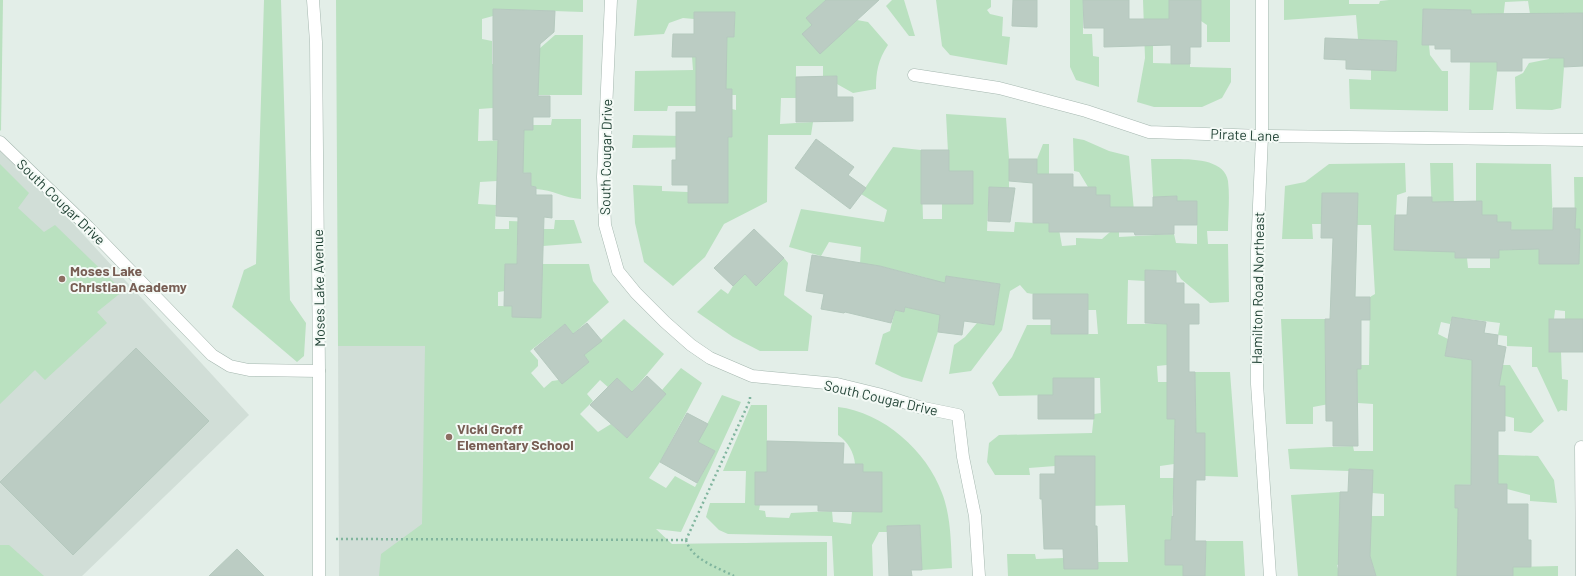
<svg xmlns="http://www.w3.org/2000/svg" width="1583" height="576" viewBox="0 0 1583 576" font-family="Barlow,sans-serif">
<rect width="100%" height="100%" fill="#e3eee8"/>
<g fill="#d1ded7">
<polygon points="0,144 249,415 82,576 0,576"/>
<polygon points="338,346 464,346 671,544 827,542 827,576 339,576"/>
</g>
<g fill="#bae1c0">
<polygon points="0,0 3,0 1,131 0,130"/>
<polygon points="264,0 281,0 290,300 306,323 304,356 297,362 232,307 244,270 256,264"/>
<path d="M336,0H583V12L493,9V16L482,19V39L492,41V64L539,65V49L555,35H583L582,95H494L493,108L479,109L478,141L524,140V130H533V125H551L552,119H581V199C564,198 553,190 536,189V187L531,186V173L497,172V181L480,182L478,204L496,205L495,229H509V221L535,222L534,229H554L555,220H574L582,243L543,246L517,245V264H505V291L498,292V306H512V317H526L542,264H589L593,281L609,302L573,334L565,324L530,351L538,360V366L531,373L544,388L552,381L559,380L562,383L589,362L584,355L624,319L664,354L632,392L617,378L609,388L600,380L587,394L593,401L580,414L598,432L611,424L627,438L666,394L662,390L681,368L702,383L660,462L649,478L666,488L675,476L695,487L715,451L698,442L722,395L741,402L681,532L656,529L672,544L827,542V576H379L381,554L422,524L425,346H338Z"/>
<path d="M637,0H826L806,18L831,43L857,20L868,22L888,45C878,60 876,72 876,89L853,93L837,84V76H823V66H796V98H781L780,124L813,122L811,135H768L767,202L724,224L705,257L673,286L644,262L635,223L633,185L662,186V191L688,192V203H727L718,147L632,148L633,135L732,137V109L736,110V95H732L696,106H668L667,111H634L635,71L693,70L692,57L726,58L727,37H734L735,13L694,12V19L683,18L669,23L664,34L634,36Z"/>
<polygon points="892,0 904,0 915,36 909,36 886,6"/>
<polygon points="936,0 991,0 991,7 987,10 990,14 1003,17 1002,36 1010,37 1007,65 950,55 942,46"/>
<polygon points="1070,0 1083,0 1083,34 1092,34 1093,56 1099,57 1099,87 1076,80 1070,67"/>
<polygon points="1143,0 1169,0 1169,19 1153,19 1153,63 1190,64 1190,67 1231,68 1231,82 1222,98 1202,107 1154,107 1137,102 1145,58"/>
<polygon points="1201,0 1230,0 1230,42 1207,42 1207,25 1201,21"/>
<polygon points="1284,0 1349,0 1349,4 1379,4 1380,1 1389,0 1583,0 1583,13 1564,13 1564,67 1561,108 1552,110 1516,109 1515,77 1523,73 1529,63 1549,59 1550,55 1530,14 1528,1 1505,2 1493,110 1469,110 1471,10 1423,9 1422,45 1429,45 1430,55 1442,71 1448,71 1448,111 1350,109 1349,79 1371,80 1371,69 1396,71 1397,41 1358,39 1356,15 1284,20"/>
<path d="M946,114L1006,118L1009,158V188L989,187L987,231L1014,232L1015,222L1035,223L1037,159L1043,144H1049V174L1062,246L1076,245V238L1102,239L1110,232L1096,195V187H1088L1079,172L1074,171L1073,138L1084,140L1109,151L1129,156L1134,211L1119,210V237L1174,234L1176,243L1197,244V201H1177V196L1153,197L1151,159C1172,160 1224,153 1228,181C1230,197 1228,215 1228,231H1207L1208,244H1228L1229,302L1210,303L1181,279L1176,271L1146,270L1145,281L1128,280L1127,324H1172L1173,351H1167V365L1157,366L1158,382H1167V419L1196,418L1195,372H1230L1238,477L1205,476V433H1175L1174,464L1160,466V478H1174L1171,540H1165V565H1183V576H1008L1007,554H1035L1036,559L1064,558V569H1098V562H1128L1125,505L1088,506L1095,499V456H1055V466L1029,468L1030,475H995L987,462L989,443L999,435L1092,433L1094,414L1101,413L1100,378H1053V395L999,396L992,383L1012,357L1027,325H1051L1052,334H1098L1096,310H1088V294H1033L1027,293L1020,285L1010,291L1002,330L971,371L949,374L954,345L965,337L977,323L994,325L1000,284L946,276L938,332L922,382L902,377L875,364L883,334L890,331L895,310L904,312L905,307L919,310L927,278L880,266L860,264L861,247L829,242L821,256L789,247L801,209L884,222L887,210L861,194L893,147L921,150L923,219H942V204L949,171Z"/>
<polygon points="1405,163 1406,192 1397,195 1394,250 1439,251 1432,217 1430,163 1453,163 1455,258 1467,258 1468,268 1490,268 1490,258 1499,258 1499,250 1512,250 1511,222 1497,222 1497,215 1482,215 1476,201 1476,163 1551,164 1553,230 1539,231 1539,264 1579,264 1580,229 1575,229 1574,177 1583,177 1583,319 1565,319 1565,311 1555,310 1554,319 1549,320 1549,352 1561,352 1562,379 1568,380 1567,411 1561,410 1558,412 1537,367 1532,367 1532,347 1507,346 1507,336 1498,335 1500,323 1452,317 1450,324 1441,322 1438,334 1448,339 1445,356 1503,365 1510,365 1544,421 1531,433 1514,431 1514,418 1505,416 1505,386 1472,386 1471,454 1538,456 1554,480 1557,503 1530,501 1530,495 1507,489 1507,484 1455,485 1455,508 1473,508 1518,540 1457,539 1457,576 1376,576 1370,557 1337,565 1340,576 1298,576 1291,495 1340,492 1339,535 1370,536 1371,516 1384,516 1384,494 1372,493 1372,470 1349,469 1349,471 1290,469 1288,449 1353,446 1354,451 1373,451 1373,404 1358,403 1357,382 1328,382 1329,404 1313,407 1313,424 1286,424 1281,319 1325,319 1325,369 1361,369 1361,365 1369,365 1370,297 1375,294 1371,225 1357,225 1357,194 1323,193 1322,224 1312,224 1313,239 1282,239 1285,186 1305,182 1329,164"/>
<polygon points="0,164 29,193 18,208 44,232 55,225 123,291 97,312 107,323 45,380 35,370 0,404"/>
<polygon points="784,258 788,263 784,295 812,316 808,351 760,351 733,337 697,312 721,289 728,294 733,286 745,274 756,286"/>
<path d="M751,405H767V472H755V505H760L759,510L765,511L766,517L789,518L791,513L832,511L833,522L851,524L852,512H882V472H863V464H855C854,452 848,442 838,435V407C883,412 927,451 942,493C951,516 951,544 952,568L922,570L920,525L887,526V532H879L872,545L873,576H834L832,536L728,534L719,530L706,517L710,503H745L746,471H723Z"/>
<polygon points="1206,541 1243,541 1245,576 1205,576"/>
<polygon points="0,545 9,545 44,576 0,576"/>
<polygon points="1558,566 1558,576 1513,576 1513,567"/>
</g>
<g fill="#bbccc3" stroke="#b5c9be">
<polygon points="826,0 879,0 820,54 802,34 812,25 806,18"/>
<polygon points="1013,0 1037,0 1037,27 1012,26"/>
<polygon points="1083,0 1129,0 1129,19 1169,19 1169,0 1201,0 1201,47 1190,47 1190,64 1171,64 1171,45 1104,47 1104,28 1084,28"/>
<polygon points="493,9 555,11 554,32 540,44 538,96 550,96 550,117 533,117 533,130 524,130 523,173 531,173 531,186 536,187 536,195 552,195 552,218 544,217 541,318 512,317 512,306 504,306 505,264 517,264 518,217 496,216 498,140 493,140"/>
<polygon points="1423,9 1471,10 1471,14 1583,13 1583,66 1564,67 1564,58 1522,58 1522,71 1497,71 1497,62 1451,62 1451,49 1435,49 1435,45 1422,45"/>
<polygon points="694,12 735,12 734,37 727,37 726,89 732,89 732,137 728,137 728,203 688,203 688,185 672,185 672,160 676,160 676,112 696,112 696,57 672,57 673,34 694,34"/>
<polygon points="1325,38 1397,41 1396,71 1346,69 1346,60 1324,59"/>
<polygon points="837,76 837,97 853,97 853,121 796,122 796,77"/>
<polygon points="816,139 854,167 848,175 866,188 850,209 795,168"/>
<polygon points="921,150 949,150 949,171 973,171 973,204 921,204"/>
<polygon points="1009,159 1037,159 1037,174 1073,174 1073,187 1096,187 1096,195 1110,195 1110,207 1153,207 1153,197 1177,196 1177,201 1197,201 1197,225 1174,225 1174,234 1135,235 1134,232 1049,232 1049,223 1033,223 1033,183 1009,181"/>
<polygon points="989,187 1015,188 1010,222 988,221"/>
<polygon points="1322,193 1358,193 1355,297 1370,297 1370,320 1361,320 1361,369 1357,369 1358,446 1333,446 1333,421 1326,421 1325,319 1330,319 1333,238 1321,238"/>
<polygon points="1408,197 1432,197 1432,202 1482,201 1482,215 1497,215 1497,222 1511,222 1511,230 1553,230 1553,208 1576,208 1575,229 1580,229 1579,264 1539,264 1539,249 1499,250 1499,258 1455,258 1455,252 1394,250 1395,215 1407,215"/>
<polygon points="754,229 784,258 756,286 745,274 733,286 714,268"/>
<polygon points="812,255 880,266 945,283 946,276 1000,284 994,325 964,321 962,335 938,332 940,315 905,307 904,312 895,310 891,323 845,312 844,313 821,309 824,294 806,291"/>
<polygon points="1145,270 1176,271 1176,283 1184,283 1184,304 1199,304 1199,324 1189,324 1189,372 1195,372 1196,433 1205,433 1205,480 1196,480 1195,541 1206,541 1205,576 1183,576 1183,565 1165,565 1165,540 1171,540 1172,516 1173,517 1175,419 1167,419 1167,324 1145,323"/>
<polygon points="1033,294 1088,294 1088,334 1051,334 1051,319 1033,319"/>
<polygon points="1452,317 1486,322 1484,333 1498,335 1497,345 1506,347 1499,386 1505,386 1505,431 1498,431 1498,484 1507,484 1507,504 1528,504 1528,540 1531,540 1531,567 1513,567 1513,576 1457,576 1458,508 1455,508 1455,485 1471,485 1472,360 1445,356"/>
<rect x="1549" y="319" width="34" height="33"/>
<polygon points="587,323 602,341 584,355 589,362 562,384 534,349 565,324 573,334"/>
<polygon points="136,348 209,421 73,555 0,482"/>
<polygon points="647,376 666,394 627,438 590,405 617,378 632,392"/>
<polygon points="1053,378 1094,378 1094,419 1038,419 1038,395 1053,395"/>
<polygon points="687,413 708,424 698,442 715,451 697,483 660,462"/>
<polygon points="767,441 844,443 843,464 863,464 863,472 882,472 882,512 818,511 818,505 755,505 755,472 767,472"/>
<polygon points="1055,456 1095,456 1095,526 1097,526 1098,569 1064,569 1063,549 1044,549 1042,499 1040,499 1040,474 1055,474"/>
<polygon points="1349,469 1373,470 1370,556 1376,576 1338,576 1340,492 1348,492"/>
<polygon points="920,525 922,570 911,570 912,576 889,576 887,526"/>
<polygon points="237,549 264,576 209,576"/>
</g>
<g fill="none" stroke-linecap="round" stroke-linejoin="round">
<defs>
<g id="street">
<polyline points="313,0 316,42 319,371 319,576"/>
<polyline points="611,0 603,177 605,225 618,271 636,293 665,322 691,345 710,358 752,376 837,384 878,394 919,407 958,415 963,457 975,516 979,576"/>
<polyline points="1262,0 1262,136 1257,251 1257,384 1270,576"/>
<polyline points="914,75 999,88 1086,111 1149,132 1262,136 1583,140"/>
<polyline points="0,142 88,227 212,355 230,366 249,370 319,371"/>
<polyline points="1581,447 1582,576"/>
</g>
</defs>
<use href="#street" stroke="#a5b7af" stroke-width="13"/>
<g stroke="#80b59e" stroke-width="2.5" stroke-dasharray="2 3" stroke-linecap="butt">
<polyline points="336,539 686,540 750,400 750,395"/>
<path d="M686,540C692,560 717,567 734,576"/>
</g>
<use href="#street" stroke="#fff" stroke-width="12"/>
</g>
<g fill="#8d6e63" stroke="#f4faf6" stroke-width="1.5">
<circle cx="62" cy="279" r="4"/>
<circle cx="449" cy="437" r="4"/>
</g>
<g text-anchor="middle" stroke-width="4" stroke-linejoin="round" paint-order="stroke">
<g font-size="14" fill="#214235" stroke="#f4faf6">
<text transform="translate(1245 135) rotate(2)" y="5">Pirate Lane</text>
<text transform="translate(606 157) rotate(-89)" y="5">South Cougar Drive</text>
<text transform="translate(61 202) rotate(44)" y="5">South Cougar Drive</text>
<text transform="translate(319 288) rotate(-91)" y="5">Moses Lake Avenue</text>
<text transform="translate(1258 288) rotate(-89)" y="5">Hamilton Road Northeast</text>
<text transform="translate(881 398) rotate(13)" y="5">South Cougar Drive</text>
</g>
<g font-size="14" font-weight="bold" fill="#785e54" stroke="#f4faf6" text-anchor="start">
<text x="70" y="276">Moses Lake<tspan x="70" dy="16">Christian Academy</tspan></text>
<text x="457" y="434">Vicki Groff<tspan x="457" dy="16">Elementary School</tspan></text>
</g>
</g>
</svg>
